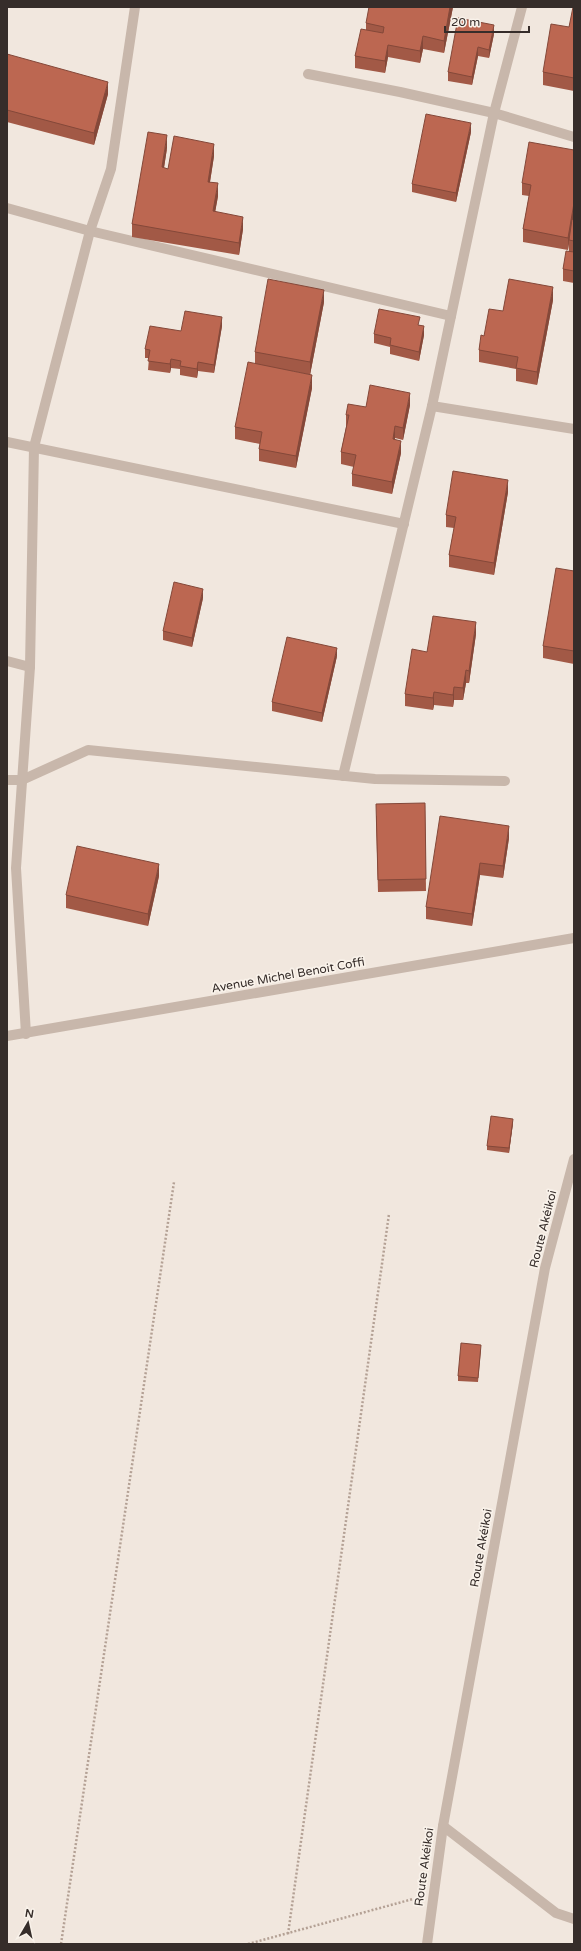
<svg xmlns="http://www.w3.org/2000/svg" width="581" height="1951" viewBox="0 0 581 1951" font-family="'Varela Round',sans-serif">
<rect width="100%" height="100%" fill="#f1e7de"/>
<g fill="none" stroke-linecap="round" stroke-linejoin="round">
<g stroke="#b4a195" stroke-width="2.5" stroke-dasharray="2 2" stroke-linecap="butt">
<polyline points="288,1934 389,1214"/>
<polyline points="61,1944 174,1182"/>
<polyline points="248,1944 413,1899"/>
</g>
<g stroke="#c8b7ab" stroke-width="10">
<polyline points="308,74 400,92 494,113 574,137"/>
<polyline points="7,208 90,231 451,316"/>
<polyline points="432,406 574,429"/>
<polyline points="7,442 404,524"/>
<polyline points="7,661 30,667"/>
<polyline points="343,776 432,406 494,113 522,7"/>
<polyline points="7,780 22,780 88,750 375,779 505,781"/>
<polyline points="26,1034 16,868 30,667 34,447 90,231 111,169 135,7"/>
<polyline points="443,1826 556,1913 574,1919"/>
</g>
<g stroke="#c8b7ab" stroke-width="10">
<polyline points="7,1036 574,938"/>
<polyline points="427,1944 443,1826 545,1268 574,1159"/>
</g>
</g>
<g fill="#a25946">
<polygon points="453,7 444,53 423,49 420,63 388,57 385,73 355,68 355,56 366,30 366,23"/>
<polygon points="574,7 574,91 543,85 543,72 569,27"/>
<polygon points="494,34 489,58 478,56 472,85 448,81 448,72"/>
<polygon points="7,54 108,94 94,145 7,122"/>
<polygon points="471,132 456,202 412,192 412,184"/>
<polygon points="167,148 164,168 168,169 214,156 210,182 218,196 215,212 243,229 239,255 132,237 132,224"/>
<polygon points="574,150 574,215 573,219 574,220 574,283 563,281 563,269 569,251 569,244 568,250 523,242 523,229 529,196 522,195 522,183"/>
<polygon points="553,300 537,385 516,381 516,369 479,362 479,350 484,336 503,311"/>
<polygon points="324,302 310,375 292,371 312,388 296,468 259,461 259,449 260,444 235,439 235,427 255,364 255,352"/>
<polygon points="420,325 424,335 419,361 390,354 390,347 374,343 374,334"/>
<polygon points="222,326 214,373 198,371 197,378 180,375 180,369 171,368 170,373 148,370 149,358 145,358 145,349 181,331"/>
<polygon points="410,405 403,440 395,438 395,439 401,453 392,494 352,486 352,474 354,467 341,464 341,452 346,427 346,415 366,407"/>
<polygon points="508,492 494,575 449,567 449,555 454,528 446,527 446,515"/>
<polygon points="574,571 574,664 543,658 543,646"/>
<polygon points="203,598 192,647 163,640 163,631"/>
<polygon points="476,634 469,683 466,683 463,700 454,700 453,707 434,705 433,710 405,706 405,694 427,652"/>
<polygon points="337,656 322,722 272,711 272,702"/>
<polygon points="425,803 426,891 378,892 376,816"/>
<polygon points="509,838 503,878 480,875 472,926 426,919 426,907"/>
<polygon points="159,876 148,926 66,908 66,895"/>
<polygon points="513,1123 509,1153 487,1150 487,1146"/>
<polygon points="481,1349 478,1382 458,1381 458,1376"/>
</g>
<g fill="#844839">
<polygon points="450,7 453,7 444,53 444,41"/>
<polygon points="494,25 494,34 489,58 489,50"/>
<polygon points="423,36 423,49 420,63 420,51"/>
<polygon points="388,45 388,57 385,73 385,61"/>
<polygon points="478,47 478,56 472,85 472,77"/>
<polygon points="108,82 108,94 94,145 94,133"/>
<polygon points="471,123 471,132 456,202 456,193"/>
<polygon points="167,135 167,148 162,180 162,167"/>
<polygon points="214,144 214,156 208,194 208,182"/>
<polygon points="218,183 218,196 213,224 213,211"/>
<polygon points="574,203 574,215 569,240 568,250 568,238"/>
<polygon points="243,217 243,229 239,255 239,243"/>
<polygon points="553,287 553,300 537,385 537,372"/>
<polygon points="324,290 324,302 310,375 310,362"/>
<polygon points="222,317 222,326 214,373 214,365"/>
<polygon points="424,326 424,335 419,361 419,352"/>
<polygon points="171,359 171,368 170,373 170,364"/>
<polygon points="198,362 198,371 197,378 197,369"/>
<polygon points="312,375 312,388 296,468 296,456"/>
<polygon points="410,393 410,405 403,440 403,428"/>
<polygon points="395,426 395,438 393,451 393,439"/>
<polygon points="401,441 401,453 392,494 392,482"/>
<polygon points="508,480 508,492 494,575 494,563"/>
<polygon points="203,589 203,598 192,647 192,638"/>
<polygon points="476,622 476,634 469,683 469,671"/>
<polygon points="337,648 337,656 322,722 322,713"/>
<polygon points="466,670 466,683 463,700 463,688"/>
<polygon points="454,687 454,700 453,707 453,695"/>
<polygon points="434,692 434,705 433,710 433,698"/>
<polygon points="509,826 509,838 503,878 503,866"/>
<polygon points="480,863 480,875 472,926 472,914"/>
<polygon points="159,864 159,876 148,926 148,914"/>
<polygon points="513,1119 513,1123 509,1153 509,1148"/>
</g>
<g fill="#bc6751" stroke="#844839">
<polygon points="369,7 450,7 444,41 423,36 420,51 388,45 385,61 355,56 361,29 383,33 384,27 366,23"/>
<polygon points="573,7 574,7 574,78 543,72 551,24 569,27"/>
<polygon points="458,18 494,25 489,50 478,47 472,77 448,72"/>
<polygon points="7,54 108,82 94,133 7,110"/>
<polygon points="426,114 471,123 456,193 412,184"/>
<polygon points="148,132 167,135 162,167 168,169 174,136 214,144 208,182 218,183 213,211 243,217 239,243 132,224"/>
<polygon points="529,142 574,150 574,203 568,238 523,229 531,185 522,183"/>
<polygon points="572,219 574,220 574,241 569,240"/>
<polygon points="566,251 574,252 574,271 563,269"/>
<polygon points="268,279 324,290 310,362 255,352"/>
<polygon points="509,279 553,287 537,372 516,368 518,357 479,350 481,335 484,336 489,309 503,311"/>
<polygon points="379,309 420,317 418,325 424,326 419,352 390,345 391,338 374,334"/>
<polygon points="185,311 222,317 214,365 198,362 197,369 180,366 181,361 171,359 170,364 148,361 150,350 145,349 150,326 181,331"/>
<polygon points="248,362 312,375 296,456 259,449 262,432 235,427"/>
<polygon points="370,385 410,393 403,428 395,426 393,439 401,441 392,482 352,474 356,455 341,452 349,415 346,415 348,404 366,407"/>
<polygon points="453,471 508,480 494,563 449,555 456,517 446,515"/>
<polygon points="556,568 574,571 574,651 543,646"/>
<polygon points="174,582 203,589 192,638 163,631"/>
<polygon points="433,616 476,622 469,671 466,670 463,688 454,687 453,695 434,692 433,698 405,694 412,649 427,652"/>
<polygon points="287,637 337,648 322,713 272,702"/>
<polygon points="425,803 426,879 378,880 376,804"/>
<polygon points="440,816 509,826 503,866 480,863 472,914 426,907"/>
<polygon points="77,846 159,864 148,914 66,895"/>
<polygon points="491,1116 513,1119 509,1148 487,1146"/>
<polygon points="461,1343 481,1345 478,1378 458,1376"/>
</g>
<g text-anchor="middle" stroke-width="3.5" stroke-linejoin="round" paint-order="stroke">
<g font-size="12" fill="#362d2a" stroke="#f9f2ea">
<text transform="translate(288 975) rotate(-10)" y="4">Avenue Michel Benoit Coffi</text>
<text transform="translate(543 1229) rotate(-76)" y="4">Route Akéikoi</text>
<text transform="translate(481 1548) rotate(-80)" y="4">Route Akéikoi</text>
<text transform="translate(424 1867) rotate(-82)" y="4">Route Akéikoi</text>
</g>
</g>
<rect width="581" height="1951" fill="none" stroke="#362d2a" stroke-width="16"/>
<g transform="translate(28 1923) rotate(9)" stroke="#f9f2ea" stroke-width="3" paint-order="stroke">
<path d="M0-3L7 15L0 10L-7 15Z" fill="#362d2a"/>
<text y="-6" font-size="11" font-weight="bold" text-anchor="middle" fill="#362d2a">N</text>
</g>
<path d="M445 26v6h84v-6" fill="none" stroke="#362d2a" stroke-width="2"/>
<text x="451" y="26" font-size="12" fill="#362d2a" stroke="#f9f2ea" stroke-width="3" paint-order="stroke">20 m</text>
</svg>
